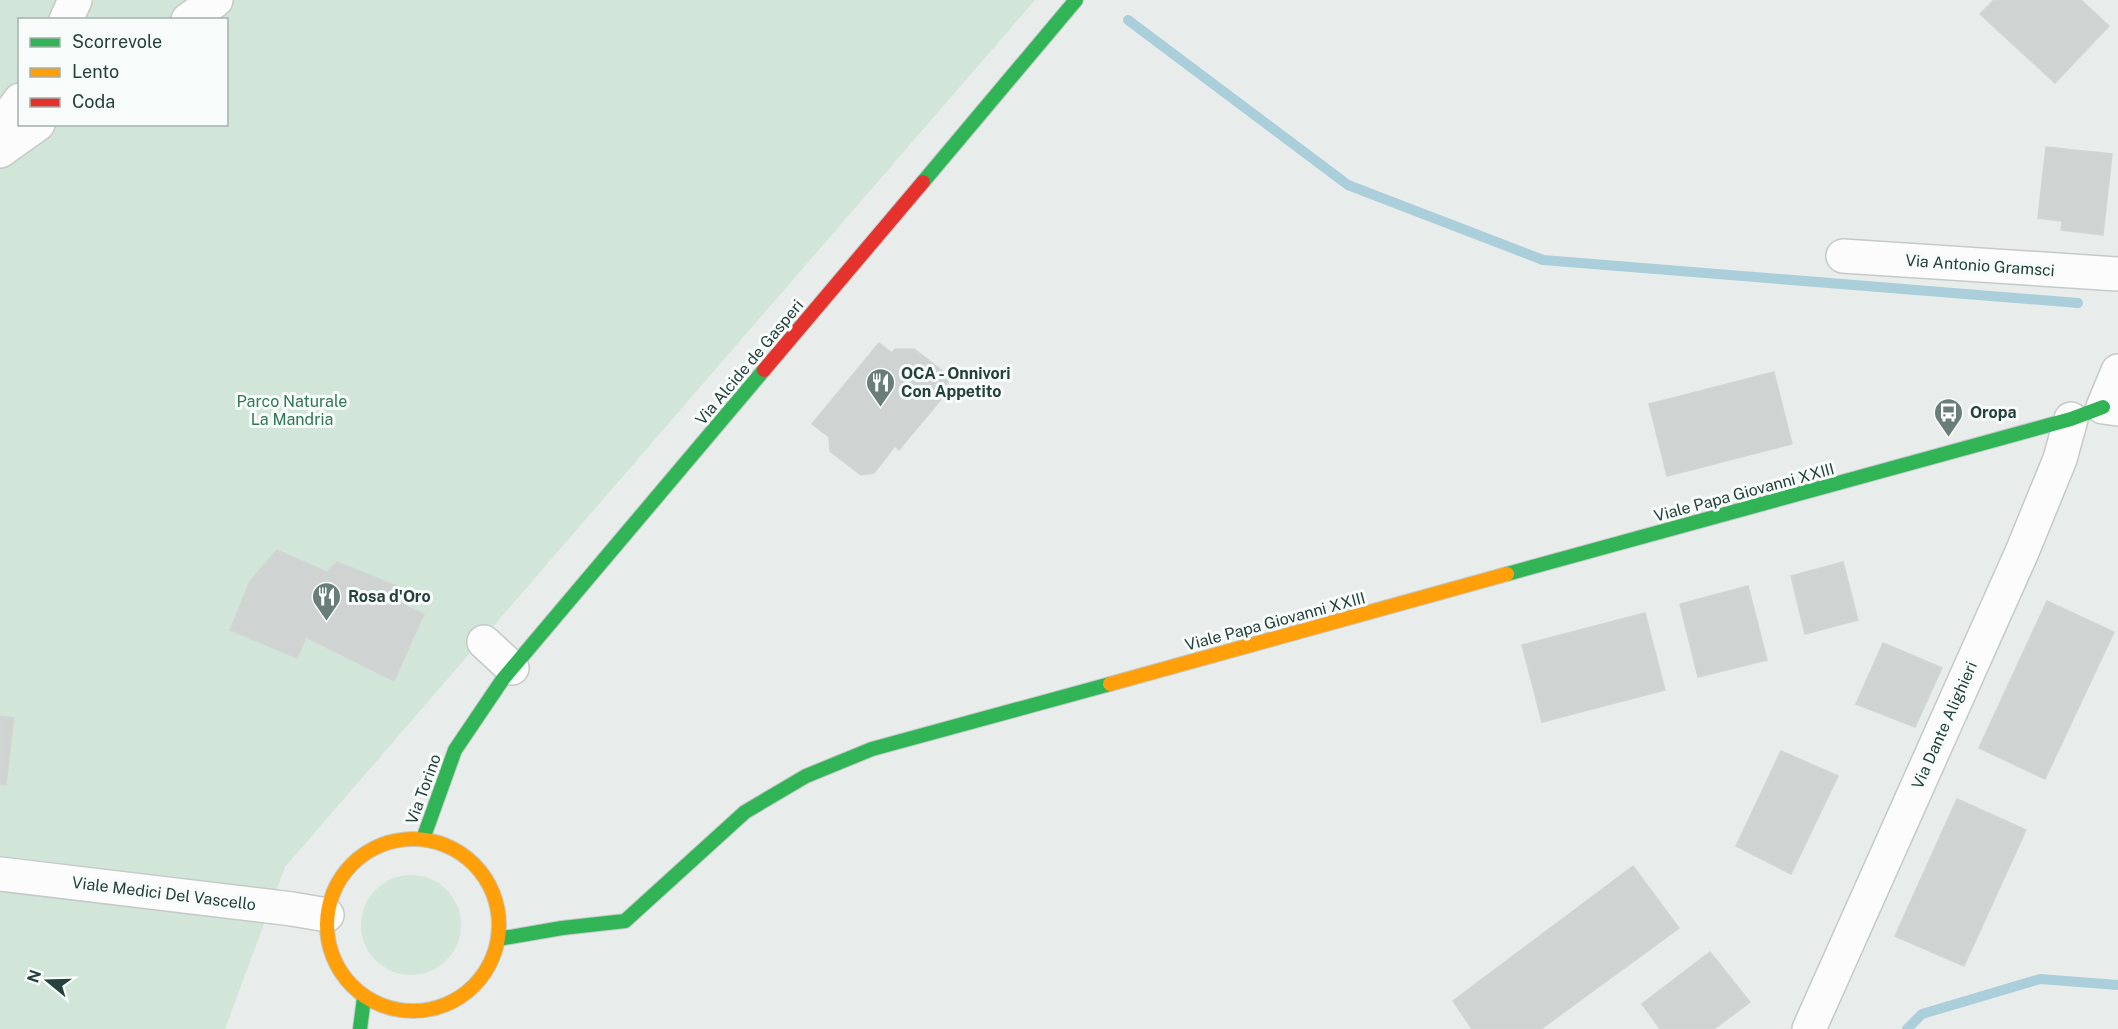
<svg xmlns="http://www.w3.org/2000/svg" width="2118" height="1029" viewBox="0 0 2118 1029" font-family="'Public Sans',sans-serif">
<rect width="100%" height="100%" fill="#e8edeb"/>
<g fill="#d2e5d9" fill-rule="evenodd">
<path d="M0,0H1035L285,867L225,1029H0ZM20,20H226V124H20Z"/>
<circle cx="411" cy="925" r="50"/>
</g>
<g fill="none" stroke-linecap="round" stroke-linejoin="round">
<g stroke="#aaceda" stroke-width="10">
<polyline points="1128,20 1348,185 1543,260 2078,303"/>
<polyline points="1907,1029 1922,1014 2040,979 2118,985"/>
</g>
</g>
<g fill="#cfd4d2" stroke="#d1d6d4" stroke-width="1.5">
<polygon points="1994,0 2081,0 2109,26 2055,83 1980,14"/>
<polygon points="2046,147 2112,154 2103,235 2061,230 2062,221 2038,218"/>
<polygon points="879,343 892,353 895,349 914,349 948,375 948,391 899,450 895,446 874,473 861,475 830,451 829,437 812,424"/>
<polygon points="1774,372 1792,444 1667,476 1649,404"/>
<polygon points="277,550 327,572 337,562 414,593 407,607 424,614 394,681 306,637 297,658 230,630 250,581"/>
<polygon points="1843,562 1858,620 1805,634 1791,576"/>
<polygon points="1748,586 1767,660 1698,677 1680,604"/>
<polygon points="2047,601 2114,632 2045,779 1979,748"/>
<polygon points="1645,613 1665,690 1542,722 1522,645"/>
<polygon points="1883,643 1942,668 1915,727 1856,704"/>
<polygon points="0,716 14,718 6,785 0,784"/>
<polygon points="1781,751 1838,776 1791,874 1736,846"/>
<polygon points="1957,799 2026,830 1964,966 1895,936"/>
<polygon points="1633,866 1679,928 1541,1029 1472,1029 1453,1001"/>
<polygon points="1710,952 1750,1002 1714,1029 1660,1029 1642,1004"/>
</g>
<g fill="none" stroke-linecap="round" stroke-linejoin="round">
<defs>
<g id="street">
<polyline points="66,20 75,0"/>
<polyline points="188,20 216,0"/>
<polyline points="0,128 20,100"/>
<polyline points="0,151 38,124"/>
<polyline points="1843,256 2118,274"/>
<polyline points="2118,371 2103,407 2118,409"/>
<polyline points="484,642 512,668"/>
<polyline points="0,874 292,909 327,915"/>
<polyline points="1809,1029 2022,552 2060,459 2071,419"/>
</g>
<g id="fast">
<polyline points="923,182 1076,0"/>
<polyline points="1507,574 2071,419 2103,407"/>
<polyline points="423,839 455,750 503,679 764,370"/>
<polyline points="498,939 562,928 625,921 745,812 806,776 872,749 1110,684"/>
<polyline points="360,1029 364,998"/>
</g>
<g id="slow">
<polyline points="1110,684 1507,574"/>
<circle cx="413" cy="925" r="86"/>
</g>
<polyline id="jam" points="764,370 923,182"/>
</defs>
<use href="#street" stroke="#c5cac8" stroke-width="36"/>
<use href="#fast" stroke="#c3cac8" stroke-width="16"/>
<use href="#slow" stroke="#c3cac8" stroke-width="16"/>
<use href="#jam" stroke="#c3cac8" stroke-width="16"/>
<use href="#street" stroke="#fcfcfc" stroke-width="33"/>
<use href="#fast" stroke="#30b455" stroke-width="14"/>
<use href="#slow" stroke="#ff9f0a" stroke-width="14"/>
<use href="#jam" stroke="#e5322d" stroke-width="14"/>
</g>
<defs>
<symbol id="restaurant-pin" viewBox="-11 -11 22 30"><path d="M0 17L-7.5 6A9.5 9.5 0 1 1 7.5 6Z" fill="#697d79" stroke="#f7fbf9"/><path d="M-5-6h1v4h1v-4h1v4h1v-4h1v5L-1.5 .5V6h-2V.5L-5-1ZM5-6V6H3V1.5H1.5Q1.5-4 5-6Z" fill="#fff"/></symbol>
<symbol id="bus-pin" viewBox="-11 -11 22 30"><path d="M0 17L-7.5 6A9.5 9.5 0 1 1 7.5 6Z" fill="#697d79" stroke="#f7fbf9"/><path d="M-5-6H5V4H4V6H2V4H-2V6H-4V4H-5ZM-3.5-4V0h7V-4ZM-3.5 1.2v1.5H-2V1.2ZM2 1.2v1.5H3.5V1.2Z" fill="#fff"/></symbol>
</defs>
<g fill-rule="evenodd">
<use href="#restaurant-pin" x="864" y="366" width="33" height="45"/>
<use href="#bus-pin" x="1932" y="396" width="33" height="45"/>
<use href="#restaurant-pin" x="310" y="580" width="33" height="45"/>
</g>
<g text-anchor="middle" stroke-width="6" stroke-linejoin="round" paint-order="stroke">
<g font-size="16" fill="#25413c" stroke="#f7fbf9">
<text transform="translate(1980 265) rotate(4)" y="6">Via Antonio Gramsci</text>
<text transform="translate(749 362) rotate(-50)" y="6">Via Alcide de Gasperi</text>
<text transform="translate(1744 492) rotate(-15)" y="6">Viale Papa Giovanni XXIII</text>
<text transform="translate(1275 621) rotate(-15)" y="6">Viale Papa Giovanni XXIII</text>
<text transform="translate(1944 725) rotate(-66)" y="6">Via Dante Alighieri</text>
<text transform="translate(423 789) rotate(-70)" y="6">Via Torino</text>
<text transform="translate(164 893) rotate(7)" y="6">Viale Medici Del Vascello</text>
</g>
<g font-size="16" font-weight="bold" fill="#25413c" stroke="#f7fbf9" text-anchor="start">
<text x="901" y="379">OCA - Onnivori<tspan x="901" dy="18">Con Appetito</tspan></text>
<text x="1970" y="418">Oropa</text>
<text x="348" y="602">Rosa d'Oro</text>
</g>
<g font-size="16" fill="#2f7853" stroke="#f7fbf9">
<text x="292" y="407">Parco Naturale<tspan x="292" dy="18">La Mandria</tspan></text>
</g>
</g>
<rect x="18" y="18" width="210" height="108" fill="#f7fbf9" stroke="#a3b1ad" stroke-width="1.5"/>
<rect x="30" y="38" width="30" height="9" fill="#30b455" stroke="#a3b1ad" stroke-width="1.5"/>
<text x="72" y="48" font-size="18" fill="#25413c">Scorrevole</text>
<rect x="30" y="68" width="30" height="9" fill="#ff9f0a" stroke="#a3b1ad" stroke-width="1.5"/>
<text x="72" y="78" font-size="18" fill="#25413c">Lento</text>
<rect x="30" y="98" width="30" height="9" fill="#e5322d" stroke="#a3b1ad" stroke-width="1.5"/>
<text x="72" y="108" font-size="18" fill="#25413c">Coda</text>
<g transform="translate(48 981) rotate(289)" stroke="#f7fbf9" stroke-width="4.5" paint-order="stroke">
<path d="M0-4.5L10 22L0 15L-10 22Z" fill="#25413c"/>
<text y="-9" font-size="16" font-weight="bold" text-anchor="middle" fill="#25413c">N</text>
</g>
</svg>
